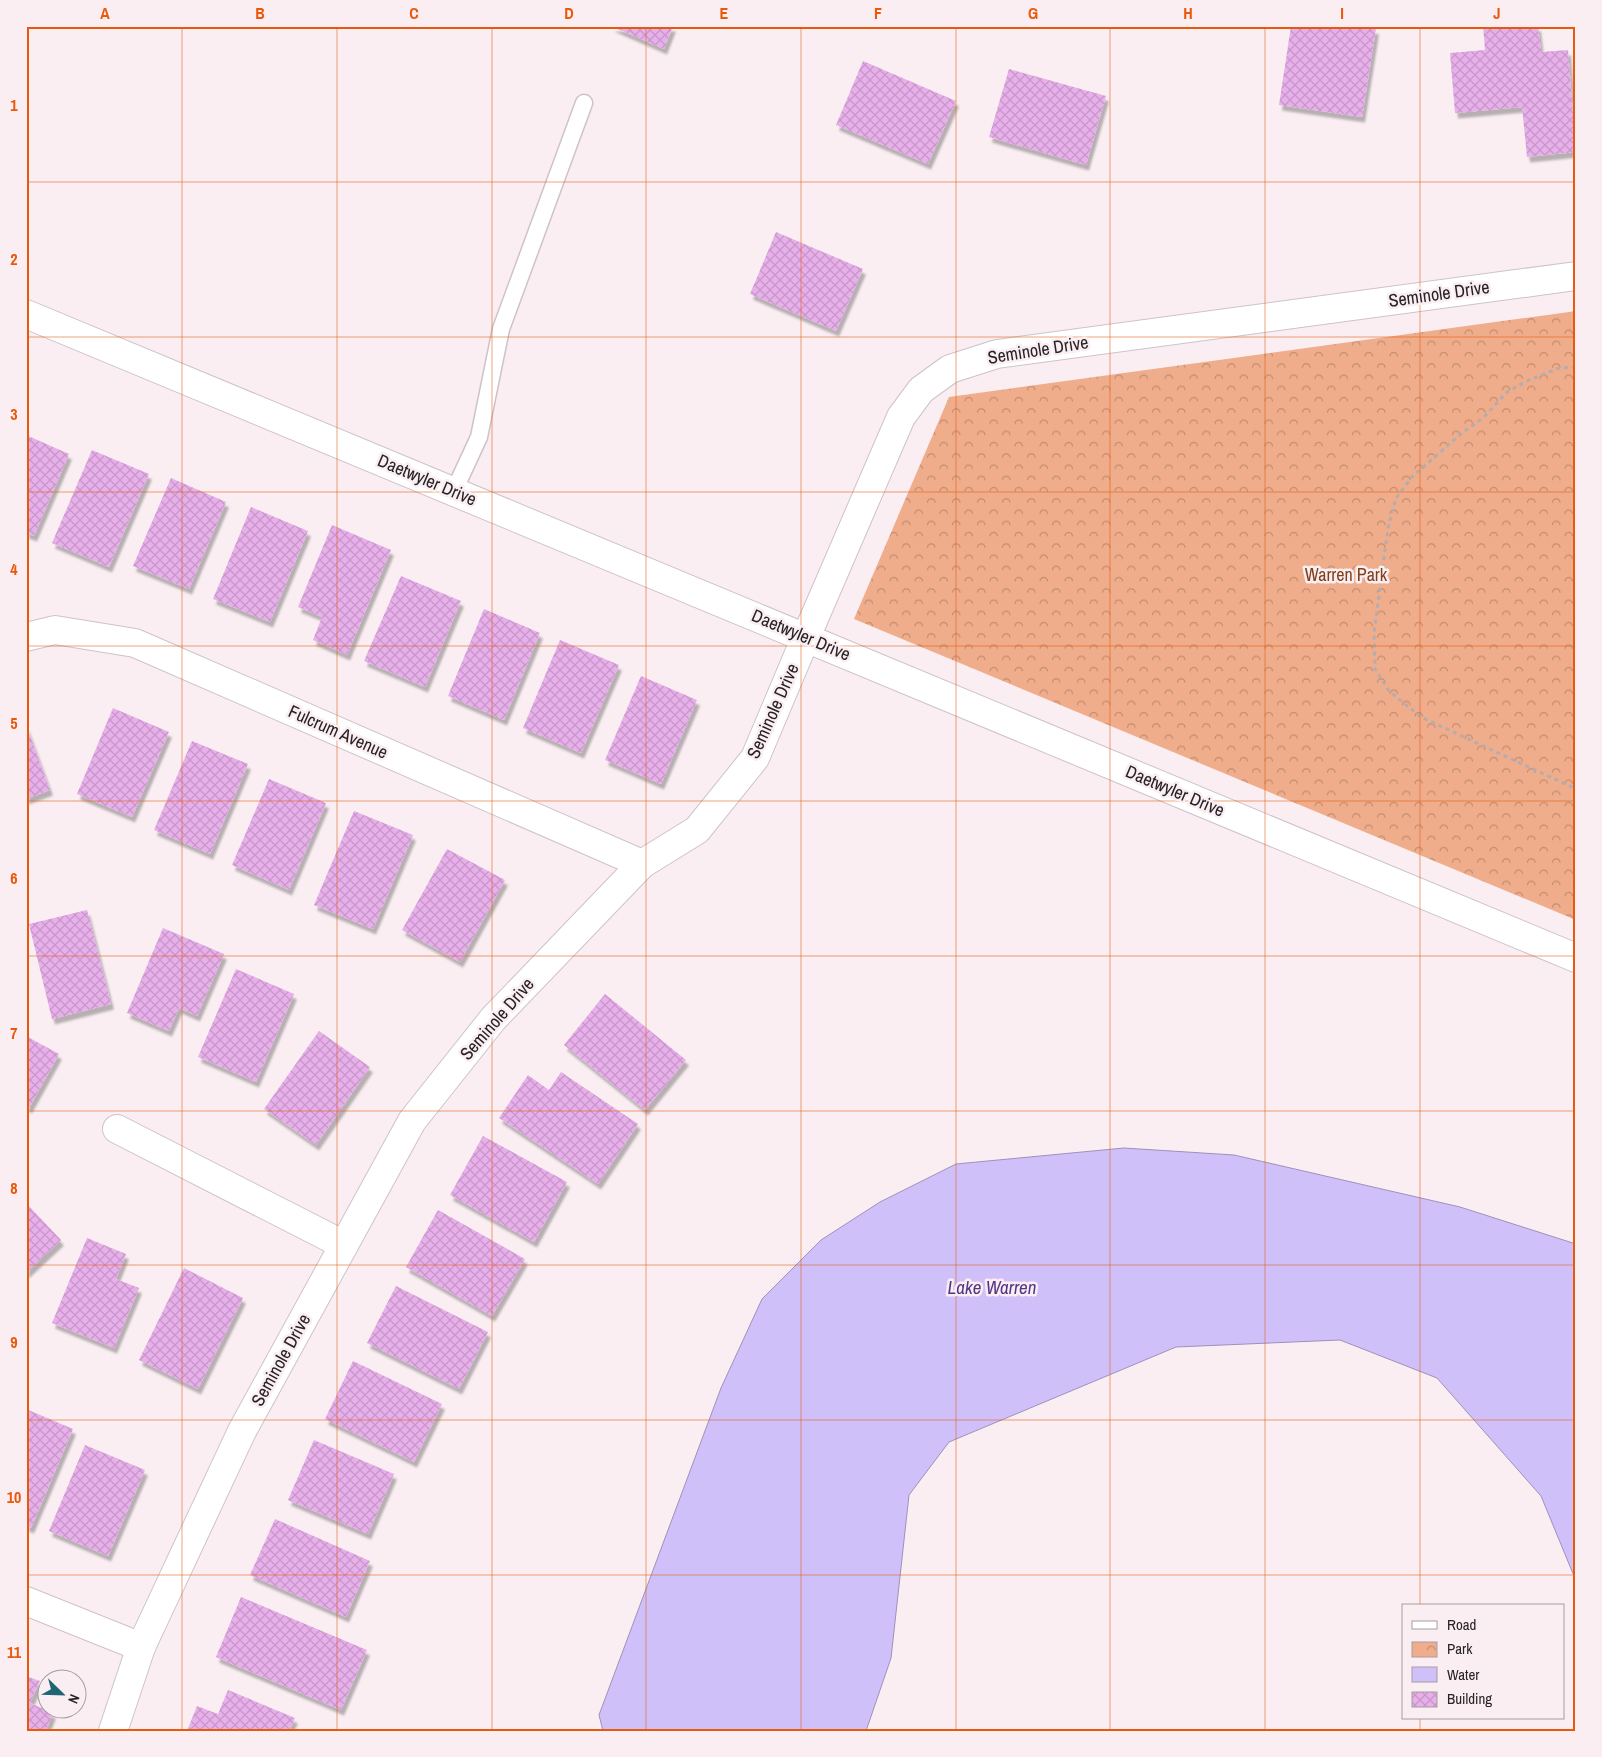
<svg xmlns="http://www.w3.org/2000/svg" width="1602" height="1757" viewBox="0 0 1602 1757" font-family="'Archivo Narrow',sans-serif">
<defs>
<pattern id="park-crowns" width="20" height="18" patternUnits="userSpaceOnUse" patternTransform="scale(1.25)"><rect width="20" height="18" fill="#f0ad8b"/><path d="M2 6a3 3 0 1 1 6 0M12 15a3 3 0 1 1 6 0" fill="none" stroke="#c28c71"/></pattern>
<pattern id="building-cross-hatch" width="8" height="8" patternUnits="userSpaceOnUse" patternTransform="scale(1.25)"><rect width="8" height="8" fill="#e8b0eb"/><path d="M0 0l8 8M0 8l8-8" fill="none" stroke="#c797c9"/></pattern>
<filter id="shadow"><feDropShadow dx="3" dy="5.5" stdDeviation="1" flood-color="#0004"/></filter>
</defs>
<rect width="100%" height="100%" fill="#faeef2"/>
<polygon fill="url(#park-crowns)" points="1576,311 1576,920 854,619 949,397"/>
<polygon fill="#d0c0fa" stroke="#9d91ba" points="1124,1148 1234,1155 1460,1207 1576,1244 1576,1598 1574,1576 1541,1496 1437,1378 1340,1340 1176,1347 949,1442 909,1495 891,1658 866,1731 603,1731 599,1715 721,1388 762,1299 821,1240 880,1202 956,1164"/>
<g fill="url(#building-cross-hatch)" filter="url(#shadow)">
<polygon points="611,26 673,26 664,49"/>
<polygon points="1291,26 1360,26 1376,29 1362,117 1279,105"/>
<polygon points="1483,26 1538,26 1541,52 1568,50 1576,152 1527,157 1522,107 1455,113 1450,53 1485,50"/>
<polygon points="863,61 956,101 928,164 836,125"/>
<polygon points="1009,69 1106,96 1086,165 989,137"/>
<polygon points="776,232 863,269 836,331 750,294"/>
<polygon points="26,435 69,454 34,536 26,533"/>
<polygon points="92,450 149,474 109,567 52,543"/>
<polygon points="171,478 226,502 189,589 133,566"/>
<polygon points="251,507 308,531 270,622 213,599"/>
<polygon points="332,525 391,550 347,655 313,640 322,617 298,607"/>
<polygon points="401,576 461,601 425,687 364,661"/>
<polygon points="484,609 540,633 504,720 448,696"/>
<polygon points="560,640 619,665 581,753 523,728"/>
<polygon points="641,676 697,700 661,784 605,760"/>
<polygon points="113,708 169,732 132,817 77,794"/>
<polygon points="26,725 50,790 26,799"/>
<polygon points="192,741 248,764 210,854 154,830"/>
<polygon points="269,779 326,803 289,890 232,865"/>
<polygon points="354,811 413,835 373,929 314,905"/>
<polygon points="447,849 505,880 460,962 402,930"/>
<polygon points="87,910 111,1004 52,1019 29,924"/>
<polygon points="163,928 224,954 197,1016 179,1008 169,1031 127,1013"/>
<polygon points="236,969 294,994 256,1082 198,1057"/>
<polygon points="605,994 686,1060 645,1110 564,1045"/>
<polygon points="319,1031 370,1067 316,1145 264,1109"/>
<polygon points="26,1036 59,1054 29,1108 26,1106"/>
<polygon points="561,1072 638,1124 598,1184 499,1118 528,1075 549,1090"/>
<polygon points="483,1136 567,1182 534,1242 450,1195"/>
<polygon points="26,1203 61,1240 26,1273"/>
<polygon points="438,1210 525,1259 492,1316 406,1267"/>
<polygon points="87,1238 126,1254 116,1279 139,1288 114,1348 52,1323"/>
<polygon points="184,1268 243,1298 198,1389 139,1360"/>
<polygon points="396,1286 488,1332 459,1389 367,1343"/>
<polygon points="353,1361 442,1404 414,1462 325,1419"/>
<polygon points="26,1409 73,1429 31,1528 26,1526"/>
<polygon points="314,1440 394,1474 368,1534 288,1500"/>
<polygon points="85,1445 145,1470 108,1556 49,1531"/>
<polygon points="275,1519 370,1561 346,1617 250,1575"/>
<polygon points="241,1597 367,1650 341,1710 216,1657"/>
<polygon points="26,1676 40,1681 30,1703 53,1713 46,1731 26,1731"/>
<polygon points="228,1690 295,1718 289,1731 187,1731 197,1706 218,1714"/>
</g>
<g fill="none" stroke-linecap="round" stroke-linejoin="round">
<defs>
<polyline id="lane" points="454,491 479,437 501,329 584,103"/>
<g id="street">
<polyline points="26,637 55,630 135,643 642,864"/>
<polyline points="117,1129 344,1245"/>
<polyline points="26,1601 141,1647"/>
<polyline points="113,1731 141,1647 242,1431 412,1121 493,1019 642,864 697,830 755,758 806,637"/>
</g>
<g id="secondary">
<polyline points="26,314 1576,958"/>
<polyline points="806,637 901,417 921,390 950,369 997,354 1576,276"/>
</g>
</defs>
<use href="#lane" stroke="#cec3c7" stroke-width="19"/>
<use href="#street" stroke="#cec3c7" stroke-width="30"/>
<use href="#secondary" stroke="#cec3c7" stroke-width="30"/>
<polyline stroke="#b5acaf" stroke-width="3" stroke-dasharray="4 4" stroke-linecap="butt" points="1576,367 1559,368 1529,380 1507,392 1484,417 1462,433 1412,477 1396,498 1388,528 1374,633 1375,669 1389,691 1421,717 1576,789"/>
<use href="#lane" stroke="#fff" stroke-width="16"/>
<use href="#street" stroke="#fff" stroke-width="28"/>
<use href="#secondary" stroke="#fff" stroke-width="28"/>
</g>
<path fill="none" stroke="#e8590c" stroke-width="1" stroke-opacity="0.55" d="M182,26V1731M337,26V1731M492,26V1731M646,26V1731M801,26V1731M956,26V1731M1110,26V1731M1265,26V1731M1420,26V1606M26,182H1576M26,337H1576M26,492H1576M26,646H1576M26,801H1576M26,956H1576M26,1111H1576M26,1265H1576M26,1420H1576M26,1575H1576M1420,1718V1731"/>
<g text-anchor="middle" stroke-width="5" stroke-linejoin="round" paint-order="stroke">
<g font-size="18" fill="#272324" stroke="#faeef2">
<text transform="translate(1439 294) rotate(-8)" y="6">Seminole Drive</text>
<text transform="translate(1038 350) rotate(-9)" y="6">Seminole Drive</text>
<text transform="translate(427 480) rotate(23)" y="6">Daetwyler Drive</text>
<text transform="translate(801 635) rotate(23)" y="6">Daetwyler Drive</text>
<text transform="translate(773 711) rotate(-66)" y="6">Seminole Drive</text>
<text transform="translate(338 732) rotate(24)" y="6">Fulcrum Avenue</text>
<text transform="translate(1175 791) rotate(23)" y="6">Daetwyler Drive</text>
<text transform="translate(497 1019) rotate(-49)" y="6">Seminole Drive</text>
<text transform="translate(281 1360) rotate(-61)" y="6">Seminole Drive</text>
</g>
<g font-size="18" fill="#813f17" stroke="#faeef2">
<text x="1346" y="581">Warren Park</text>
</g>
<g font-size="19" font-style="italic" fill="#543688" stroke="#faeef2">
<text x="992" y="1294">Lake Warren</text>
</g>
</g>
<rect width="1602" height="1757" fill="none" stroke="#faeef2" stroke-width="55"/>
<rect x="1402" y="1604" width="162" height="115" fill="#faeef2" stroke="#a69da0"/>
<rect x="1412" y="1621" width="25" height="8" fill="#ffffff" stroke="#a69da0"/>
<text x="1447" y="1630" font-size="15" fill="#272324">Road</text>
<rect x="1412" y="1642" width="25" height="15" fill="url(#park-crowns)" stroke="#a69da0"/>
<text x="1447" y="1654" font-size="15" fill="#272324">Park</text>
<rect x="1412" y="1667" width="25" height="15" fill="#d0c0fa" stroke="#a69da0"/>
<text x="1447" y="1680" font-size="15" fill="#272324">Water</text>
<rect x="1412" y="1692" width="25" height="15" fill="url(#building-cross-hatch)" stroke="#a69da0"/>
<text x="1447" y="1704" font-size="15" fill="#272324">Building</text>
<g transform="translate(62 1694) rotate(113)"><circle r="24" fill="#faeef2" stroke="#a69da0"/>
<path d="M0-4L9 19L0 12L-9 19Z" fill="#1f6675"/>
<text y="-8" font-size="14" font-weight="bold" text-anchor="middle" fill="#272324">N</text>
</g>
<rect x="28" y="28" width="1546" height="1702" fill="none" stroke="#e8590c" stroke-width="2"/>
<g font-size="16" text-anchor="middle" font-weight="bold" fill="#e8590c">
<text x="105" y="19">A</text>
<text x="260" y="19">B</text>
<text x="414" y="19">C</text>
<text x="569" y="19">D</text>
<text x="724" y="19">E</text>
<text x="878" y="19">F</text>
<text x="1033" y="19">G</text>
<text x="1188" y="19">H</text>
<text x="1342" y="19">I</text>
<text x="1497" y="19">J</text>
<text x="14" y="111">1</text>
<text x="14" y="265">2</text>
<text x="14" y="420">3</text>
<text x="14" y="575">4</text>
<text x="14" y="729">5</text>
<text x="14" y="884">6</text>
<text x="14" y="1039">7</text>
<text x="14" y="1194">8</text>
<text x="14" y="1348">9</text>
<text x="14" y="1503">10</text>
<text x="14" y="1658">11</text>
</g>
</svg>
